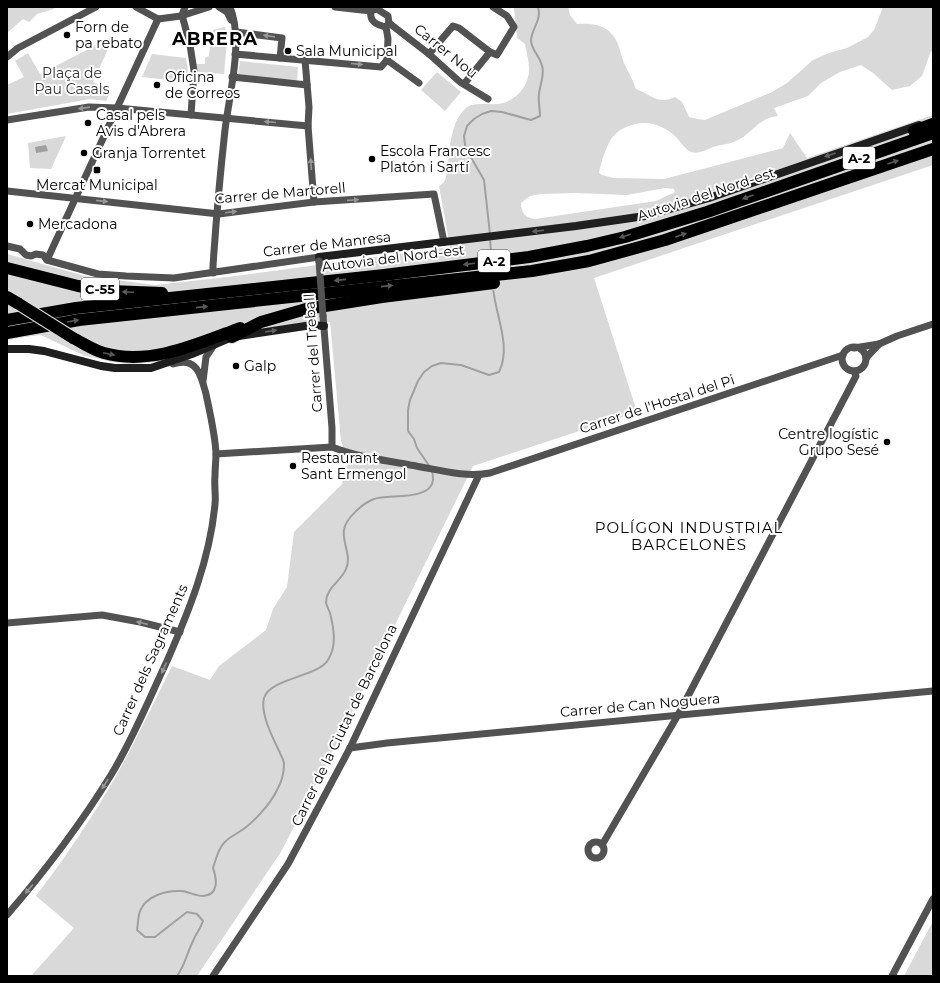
<svg xmlns="http://www.w3.org/2000/svg" width="940" height="983" font-family="Montserrat,sans-serif">
  <rect width="100%" height="100%" fill="#fff"/>
  <g fill="#d9d9d9" fill-rule="evenodd">
    <path d="M 7,7 L 53,7 L 54,9 L 37,14 L 29,22 L 23,19 L 7,33 Z"/>
    <path d="M 514,7 L 568,7 L 570,15 L 577,24 C 594,23 609,25 617,42 C 620,48 621,56 624,63 C 628,72 633,80 636,89 C 652,95 658,105 675,97 L 682,102 L 689,117 L 698,119 L 705,120 L 772,92 L 787,83 L 813,60 L 829,53 L 847,48 L 868,37 L 874,30 L 883,7 L 933,7 L 933,52 L 931,51 L 922,76 L 910,86 L 892,90 L 873,73 L 861,65 L 840,72 L 821,83 L 808,96 L 774,108 L 778,116 C 758,118 754,132 738,140 C 731,144 724,144 717,146 C 711,147 706,151 700,152 C 688,156 683,144 676,137 C 672,133 666,129 661,127 C 645,118 619,125 610,141 C 605,150 601,163 599,173 L 602,175 L 614,178 L 664,179 L 783,148 L 790,133 L 807,158 L 933,115 L 933,165 L 594,278 L 637,412 L 473,466 L 337,743 L 281,852 L 197,976 L 31,976 L 74,928 L 36,896 C 61,863 85,828 106,793 C 131,752 151,708 172,666 L 210,680 L 219,666 L 266,630 L 273,609 L 287,587 L 294,532 L 342,484 L 348,461 L 341,441 L 330,322 L 243,333 L 190,352 L 156,362 L 119,362 L 85,356 L 41,335 L 7,339 L 7,254 L 85,276 L 155,285 L 236,276 L 450,247 L 439,186 C 441,185 444,182 445,180 C 447,176 447,169 448,165 C 450,147 451,123 464,110 C 471,101 486,105 496,104 C 514,104 530,86 529,68 C 529,60 526,51 525,44 L 517,38 ZM 665,188 L 674,189 L 675,192 L 656,201 L 535,219 C 526,218 521,213 521,203 L 530,196 L 541,194 L 576,193 L 627,195 Z"/>
    <path d="M 225,27 L 227,42 L 224,74 L 197,72 L 196,64 L 205,64 L 205,58 L 209,56 L 211,34 L 213,33 L 213,30 Z"/>
    <path d="M 114,36 L 93,82 L 111,90 L 106,101 L 90,99 L 7,114 L 7,85 L 24,77 L 15,61 L 28,53 L 40,74 Z"/>
    <path d="M 152,54 L 186,58 L 188,71 L 187,82 L 142,77 Z"/>
    <path d="M 240,61 L 298,67 L 297,82 L 238,75 Z"/>
    <path d="M 437,72 L 461,92 L 445,111 L 421,90 Z"/>
    <path d="M 66,136 L 51,169 L 30,168 L 28,143 Z"/>
    <path d="M 933,921 L 933,976 L 904,976 Z"/>
  </g>
  <path fill="#a0a0a0" d="M 46,145 L 48,151 L 36,153 L 35,147 Z"/>
  <g fill="none" stroke-linecap="round" stroke-linejoin="round">
    <g stroke="#a0a0a0" stroke-width="2">
      <path d="M 490,234 L 484,180 L 469,154 L 465,145 L 464,136 L 467,126 L 474,119 L 482,114 L 491,111 L 502,112 L 531,120 L 540,116 C 540,108 538,101 539,94 C 540,85 545,73 542,66 C 540,56 531,50 531,40 C 532,28 542,20 538,7"/>
      <path d="M 490,239 L 491,252"/>
      <path d="M 430,467 L 417,448 L 414,439 L 408,431 L 408,410 L 410,400 L 418,381 L 424,372 L 432,366 L 441,363 L 461,365 L 489,375 L 499,372 C 512,346 495,315 493,287"/>
      <path d="M 177,976 C 185,965 187,953 193,941 C 196,933 200,930 203,921 L 197,914 L 187,912 L 155,937 L 145,937 L 137,930 C 138,924 138,917 140,911 C 146,896 166,890 182,891 C 189,892 196,896 203,896 C 219,895 217,879 213,868 C 216,859 218,849 224,843 C 228,838 233,836 239,832 C 252,824 270,805 277,790 C 281,783 284,772 284,764 C 284,760 281,756 280,753 C 273,738 260,714 264,698 C 270,678 318,677 328,660 C 337,646 334,629 330,613 C 329,610 326,605 326,602 C 326,588 342,580 346,569 C 352,556 342,543 344,530 C 345,519 363,503 374,499 C 389,494 431,501 433,480 C 433,476 433,474 432,471"/>
    </g>
    <g stroke="#dbdbdb" stroke-width="14">
      <g id="highway">
        <path d="M 914,131 L 933,124"/>
        <path d="M 7,268 L 78,286 L 110,291 L 162,293"/>
        <path d="M 7,297 L 19,304"/>
        <path d="M 7,320 L 76,308 L 384,275 L 529,257 L 587,246 L 625,237 L 707,212 L 933,133"/>
        <path d="M 7,333 L 79,320 L 532,271 L 589,261 L 665,240 L 933,149"/>
        <path d="M 232,337 L 261,322 L 306,309 L 382,297 L 494,283"/>
        <path d="M 73,338 C 83,343 93,350 104,353 C 150,366 197,344 240,328"/>
      </g>
    </g>
    <g stroke="#525252" stroke-width="7">
      <path d="M 136,7 L 158,19 L 181,16 L 209,7"/>
      <path d="M 185,7 L 182,15 L 190,45 L 194,71 L 191,115"/>
      <path d="M 219,7 L 227,12 L 231,20"/>
      <path d="M 335,7 L 371,11"/>
      <path d="M 377,9 L 388,16 L 389,23 L 386,27 C 377,25 369,22 371,11 Z"/>
      <path d="M 389,23 L 429,54 L 460,82 L 488,99"/>
      <path d="M 386,27 L 388,39 L 387,60"/>
      <path d="M 236,32 L 282,38 L 280,58"/>
      <path d="M 235,54 L 381,67 L 387,60"/>
      <path d="M 429,54 L 453,26 L 459,28 L 490,52 L 497,55 L 514,27 L 507,16 L 493,7"/>
      <path d="M 7,57 L 18,48 L 96,7"/>
      <path d="M 305,60 L 309,107 L 308,126 L 314,202"/>
      <path d="M 387,60 L 419,83"/>
      <path d="M 232,77 L 307,85"/>
      <path d="M 464,84 L 490,52"/>
      <path d="M 7,120 L 89,107 L 117,108 L 308,126"/>
      <path d="M 7,191 L 219,214 L 314,202 L 434,194 L 444,242"/>
      <path d="M 7,246 L 20,249 L 26,255 L 31,256 L 36,254 L 43,255 L 47,260 L 98,274 L 126,276 L 174,278 L 319,257 L 319,261"/>
      <path d="M 47,260 L 158,19"/>
      <path d="M 213,273 L 213,266 C 216,221 220,175 225,130 C 229,95 244,40 230,7"/>
      <path d="M 323,316 L 332,428 L 332,447"/>
      <circle cx="854" cy="359" r="12"/>
      <path d="M 854,348 L 879,344 L 897,336 L 933,324"/>
      <path d="M 866,358 L 879,344"/>
      <path d="M 203,381 L 206,357 L 214,345"/>
      <path d="M 216,454 L 332,447 C 357,457 384,460 410,465 C 436,469 464,478 490,473 L 843,355"/>
      <path d="M 7,623 L 102,615 L 140,622 L 180,632"/>
      <path d="M 350,748 L 387,743 L 933,691"/>
      <circle cx="596" cy="850" r="8"/>
      <path d="M 602,845 L 678,715 L 856,376 L 854,371"/>
      <path d="M 7,915 C 45,871 80,825 111,775 C 133,739 149,699 167,661 C 189,611 210,559 215,504 C 216,495 214,485 215,476 C 215,468 216,461 216,453 C 215,434 210,413 206,394 C 201,375 197,356 173,364"/>
      <path d="M 213,976 L 288,864 L 350,748 L 479,475"/>
      <path d="M 892,976 L 933,899"/>
    </g>
    <g stroke="#1f1f1f" stroke-width="8">
      <path d="M 319,257 L 576,226 L 645,216 L 709,198 L 919,125"/>
      <path d="M 7,349 L 29,349 L 44,351 L 101,366 L 115,368 L 151,368 L 192,354 L 232,337 L 312,325 L 324,326"/>
    </g>
    <use href="#highway" stroke="#000" stroke-width="12"/>
    <g stroke="#dbdbdb" stroke-width="14" stroke-linecap="butt">
      <path id="highway-bridge" d="M 19,304 L 73,338"/>
    </g>
    <path stroke="#525252" stroke-width="7" d="M 319,261 L 323,316"/>
    <use href="#highway-bridge" stroke="#000" stroke-width="12"/>
  </g>
  <defs><path id="oneway-solid" d="M-6-.8H1V-3.2L6.5 0L1 3.2V.8H-6Z"/></defs>
  <g fill="#979797">
    <use href="#oneway-solid" transform="translate(269 36) rotate(-172)"/>
    <use href="#oneway-solid" transform="translate(357 64) rotate(5)"/>
    <use href="#oneway-solid" transform="translate(84 108) rotate(172)"/>
    <use href="#oneway-solid" transform="translate(270 122) rotate(-175)"/>
    <use href="#oneway-solid" transform="translate(311 164) rotate(-94)"/>
    <use href="#oneway-solid" transform="translate(353 200) rotate(-4)"/>
    <use href="#oneway-solid" transform="translate(102 201) rotate(6)"/>
    <use href="#oneway-solid" transform="translate(231 212) rotate(-7)"/>
    <use href="#oneway-solid" transform="translate(142 623) rotate(-167)"/>
    <use href="#oneway-solid" transform="translate(164 668) rotate(114)"/>
    <use href="#oneway-solid" transform="translate(105 784) rotate(123)"/>
    <use href="#oneway-solid" transform="translate(29 889) rotate(130)"/>
  </g>
  <g fill="#626262">
    <use href="#oneway-solid" transform="translate(830 155) rotate(161)"/>
    <use href="#oneway-solid" transform="translate(538 231) rotate(173)"/>
    <use href="#oneway-solid" transform="translate(271 331) rotate(-8)"/>
  </g>
  <g fill="#595959">
    <use href="#oneway-solid" transform="translate(893 162) rotate(-19)"/>
    <use href="#oneway-solid" transform="translate(748 197) rotate(160)"/>
    <use href="#oneway-solid" transform="translate(681 235) rotate(-19)"/>
    <use href="#oneway-solid" transform="translate(625 236) rotate(164)"/>
    <use href="#oneway-solid" transform="translate(469 264) rotate(173)"/>
    <use href="#oneway-solid" transform="translate(340 280) rotate(174)"/>
    <use href="#oneway-solid" transform="translate(387 286) rotate(-6)"/>
    <use href="#oneway-solid" transform="translate(128 292) rotate(-177)"/>
    <use href="#oneway-solid" transform="translate(202 307) rotate(-6)"/>
    <use href="#oneway-solid" transform="translate(73 321) rotate(-10)"/>
    <use href="#oneway-solid" transform="translate(109 354) rotate(12)"/>
  </g>
  <g fill="#000" stroke="#fff" stroke-width="1.5">
    <circle cx="67" cy="35" r="4"/>
    <circle cx="288" cy="51" r="4"/>
    <circle cx="157" cy="85" r="4"/>
    <circle cx="88" cy="123" r="4"/>
    <circle cx="84" cy="153" r="4"/>
    <circle cx="372" cy="159" r="4"/>
    <rect x="93" y="166" width="8" height="8" rx="2"/>
    <circle cx="30" cy="224" r="4"/>
    <circle cx="236" cy="366" r="4"/>
    <circle cx="887" cy="442" r="4"/>
    <circle cx="293" cy="466" r="4"/>
  </g>
  <g text-anchor="middle" dominant-baseline="central" stroke-width="4" stroke-linejoin="round" paint-order="stroke">
    <g fill="#fff" stroke="#4c4c4c" stroke-width="1">
      <rect x="843" y="147" width="32" height="22" rx="3"/>
      <rect x="478" y="250" width="32" height="22" rx="3"/>
      <rect x="81" y="278" width="38" height="22" rx="3"/>
    </g>
    <g font-size="13" font-weight="bold" fill="#000">
      <text x="859" y="158">A-2</text>
      <text x="494" y="261">A-2</text>
      <text x="100" y="289">C-55</text>
    </g>
    <g font-size="14" fill="#000" stroke="#fff" text-anchor="start">
      <text x="75" y="27">Forn de<tspan x="75" dy="16">pa rebato</tspan></text>
      <text x="296" y="51">Sala Municipal</text>
      <text x="165" y="77">Oficina<tspan x="165" dy="16">de Correos</tspan></text>
      <text x="96" y="115">Casal pels<tspan x="96" dy="16">Avis d'Abrera</tspan></text>
      <text x="380" y="151">Escola Francesc<tspan x="380" dy="16">Platón i Sartí</tspan></text>
      <text x="92" y="153">Granja Torrentet</text>
      <text x="97" y="185" text-anchor="middle">Mercat Municipal</text>
      <text x="38" y="224">Mercadona</text>
      <text x="244" y="366">Galp</text>
      <text x="879" y="434" text-anchor="end">Centre logístic<tspan x="879" dy="16">Grupo Sesé</tspan></text>
      <text x="301" y="458">Restaurant<tspan x="301" dy="16">Sant Ermengol</tspan></text>
    </g>
    <g font-size="14" fill="#000" stroke="#fff">
      <text transform="translate(446 51) rotate(39)">Carrer Nou</text>
      <text transform="translate(280 193) rotate(-5)">Carrer de Martorell</text>
      <text transform="translate(706 194) rotate(-18)">Autovia del Nord-est</text>
      <text transform="translate(327 244) rotate(-7)">Carrer de Manresa</text>
      <text transform="translate(393 258) rotate(-7)">Autovia del Nord-est</text>
      <text transform="translate(313 353) rotate(-94)">Carrer del Treball</text>
      <text transform="translate(657 404) rotate(-18)">Carrer de l'Hostal del Pi</text>
      <text transform="translate(150 660) rotate(-66)">Carrer dels Sagraments</text>
      <text transform="translate(640 705) rotate(-5)">Carrer de Can Noguera</text>
      <text transform="translate(344 725) rotate(-64)">Carrer de la Ciutat de Barcelona</text>
    </g>
    <g font-size="14" fill="#303030" stroke="#fff">
      <text x="72" y="73">Plaça de<tspan x="72" dy="16">Pau Casals</tspan></text>
    </g>
    <g font-size="15" letter-spacing="1" fill="#000" stroke="#fff">
      <text x="689" y="527">POLÍGON INDUSTRIAL<tspan x="689" dy="17">BARCELONÈS</tspan></text>
    </g>
    <g font-size="18" font-weight="bold" letter-spacing="1" fill="#000" stroke="#fff">
      <text x="215" y="39">ABRERA</text>
    </g>
  </g>
  <rect width="940" height="983" fill="none" stroke="#000000" stroke-width="16"/>
</svg>
